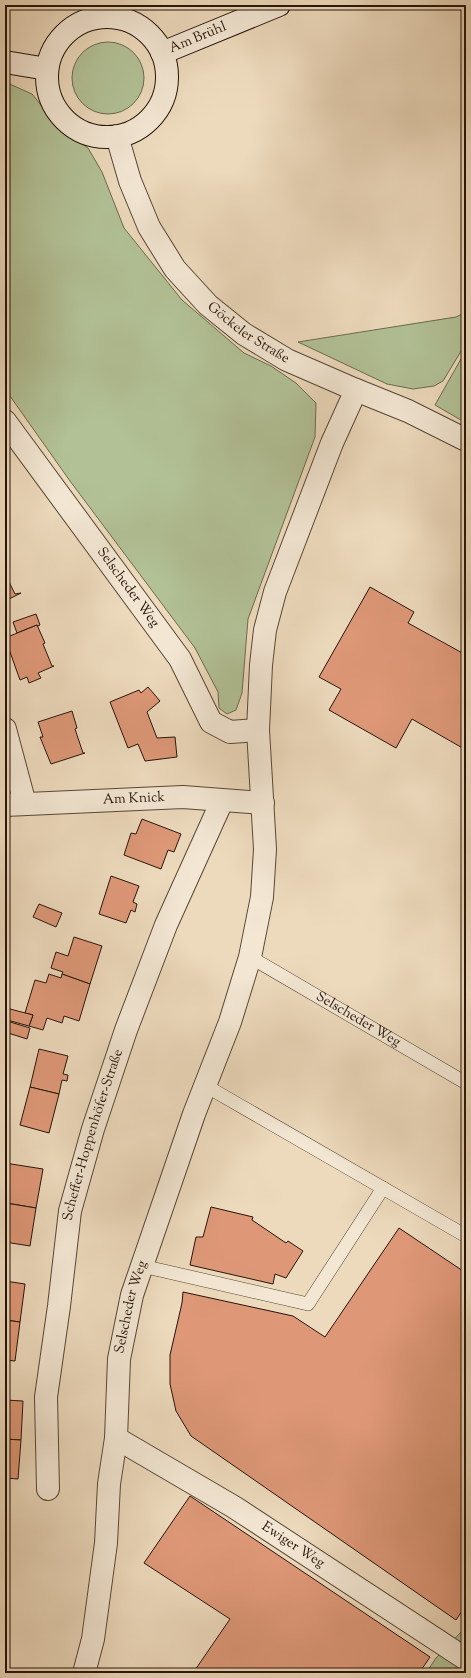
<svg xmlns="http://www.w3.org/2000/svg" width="471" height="1678" font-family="'Sorts Mill Goudy',serif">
  <rect width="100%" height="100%" fill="#eddabd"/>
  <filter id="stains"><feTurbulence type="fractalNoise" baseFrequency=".005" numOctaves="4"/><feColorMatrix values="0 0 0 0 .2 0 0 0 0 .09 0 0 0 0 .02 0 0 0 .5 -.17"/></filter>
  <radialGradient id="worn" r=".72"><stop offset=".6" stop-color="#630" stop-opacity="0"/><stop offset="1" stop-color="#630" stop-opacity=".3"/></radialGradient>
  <g fill="#b2c196" stroke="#6c6a4f">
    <circle cx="108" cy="78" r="36"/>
    <path d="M 5,82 L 32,94 L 60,129 L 88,148 L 102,172 L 124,228 L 182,300 L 244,353 L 271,366 L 296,383 L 316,403 L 315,437 L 248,619 L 242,693 L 236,710 L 227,714 L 219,708 L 218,692 L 195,648 L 70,481 L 5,389 Z"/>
    <path d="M 466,312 L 466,343 L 443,381 L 434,386 L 413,389 L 387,384 L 298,342 L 456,317 Z"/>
    <path d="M 466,350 L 466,423 L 435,405 Z"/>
    <path d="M 466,1627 L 466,1673 L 426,1673 L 436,1658 Z"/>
  </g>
  <g fill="#de9878" stroke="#261408">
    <path d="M 5,564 L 9,572 L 5,574 L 15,594 L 21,593 L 5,601 Z"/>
    <path d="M 370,587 L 414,612 L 408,623 L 466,655 L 466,750 L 412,719 L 396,748 L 329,710 L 341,689 L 319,677 Z"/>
    <path d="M 36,614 L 40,625 L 38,626 L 37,625 L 17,633 L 13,622 Z"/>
    <path d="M 37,625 L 45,643 L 43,644 L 52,666 L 54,666 L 38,673 L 41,678 L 29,683 L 27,677 L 20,680 L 5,638 Z"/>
    <path d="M 148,687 L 160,701 L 147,712 L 157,738 L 175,737 L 177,757 L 145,761 L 138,744 L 128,748 L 110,702 L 139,690 L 141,693 Z"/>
    <path d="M 72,711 L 77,728 L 75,729 L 83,753 L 85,753 L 51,764 L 40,737 L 43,737 L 38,722 Z"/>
    <path d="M 142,819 L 181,834 L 174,852 L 168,850 L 161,869 L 124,855 L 131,833 L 136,834 Z"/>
    <path d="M 111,876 L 139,886 L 133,902 L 137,904 L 135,912 L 131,910 L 126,923 L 99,914 Z"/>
    <path d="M 39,904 L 62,913 L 56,927 L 33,917 Z"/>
    <path d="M 74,937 L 102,946 L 90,984 L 62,974 L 63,972 L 51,968 L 56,952 L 68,956 Z"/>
    <path d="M 49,974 L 61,978 L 62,974 L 90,984 L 79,1021 L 64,1016 L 62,1023 L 47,1018 L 43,1030 L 29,1026 L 33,1015 L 25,1013 L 35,980 L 46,983 Z"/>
    <path d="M 10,1009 L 33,1015 L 29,1026 L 7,1020 Z"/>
    <path d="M 7,1021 L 30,1028 L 27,1039 L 5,1032 Z"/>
    <path d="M 39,1049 L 68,1056 L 63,1074 L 68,1075 L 67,1081 L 62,1080 L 59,1094 L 30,1087 Z"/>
    <path d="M 30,1087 L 59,1094 L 49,1133 L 20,1125 Z"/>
    <path d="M 5,1163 L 43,1169 L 36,1208 L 6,1203 L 9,1191 L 5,1190 Z"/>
    <path d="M 6,1203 L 36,1208 L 30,1246 L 5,1242 Z"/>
    <path d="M 211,1207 L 253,1217 L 252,1220 L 286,1243 L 288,1241 L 303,1251 L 286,1278 L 275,1274 L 273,1284 L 190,1265 L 196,1237 L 203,1237 Z"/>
    <path d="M 399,1228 L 466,1273 L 466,1605 L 456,1620 L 191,1436 L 176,1411 L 170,1384 L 170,1355 L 182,1303 L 183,1292 L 293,1316 L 325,1337 Z"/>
    <path d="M 5,1281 L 25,1284 L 20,1322 L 5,1320 Z"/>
    <path d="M 5,1320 L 20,1322 L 15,1361 L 5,1360 Z"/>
    <path d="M 5,1400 L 23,1401 L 21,1440 L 5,1439 Z"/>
    <path d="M 5,1439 L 21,1440 L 18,1479 L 5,1478 Z"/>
    <path d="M 190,1496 L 430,1657 L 419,1673 L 193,1673 L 230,1619 L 144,1563 Z"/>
  </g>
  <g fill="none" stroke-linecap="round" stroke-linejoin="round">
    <g stroke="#584635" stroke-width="14">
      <g id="lane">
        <path id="s1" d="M 250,957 L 466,1083"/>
        <path d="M 206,1086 L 466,1236"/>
        <path d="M 142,1266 L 308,1304 L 383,1188"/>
      </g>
    </g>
    <g stroke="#584635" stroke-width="24">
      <g id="street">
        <path id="s2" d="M 117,136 L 130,181 L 149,227 L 175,269 L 208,305 L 244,334 L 287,360 L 356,390 L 408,411 L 466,440"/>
        <path id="s3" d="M 5,421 L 180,659 L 211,722 L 230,732 L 258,730"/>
        <path d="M 5,729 L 25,804"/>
        <path id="s4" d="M 5,805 L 183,797 L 263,803"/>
        <path id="s5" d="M 116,1438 L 234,1507 L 466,1659"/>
        <path id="s6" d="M 48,1489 L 46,1397 L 59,1306 L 70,1211 L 93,1129 L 126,1030 L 166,925 L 222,801"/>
        <path id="s7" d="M 84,1673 L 93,1639 L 106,1543 L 109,1484 L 116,1438 L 119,1359 L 132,1295 L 194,1114 L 230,1022 L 250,957 L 262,897 L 265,849 L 258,730 L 261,665 L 265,630 L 275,592 L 332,443 L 356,390"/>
      </g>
    </g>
    <g stroke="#261408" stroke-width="24">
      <g id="secondary">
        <circle cx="107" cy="77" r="60"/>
        <path id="s8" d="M 162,53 L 279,5"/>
        <path d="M 5,62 L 47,69"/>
      </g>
    </g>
    <use href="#lane" stroke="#f3e7d4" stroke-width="13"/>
    <use href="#street" stroke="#f3e7d4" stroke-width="22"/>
    <use href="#secondary" stroke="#f3e7d4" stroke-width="22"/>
  </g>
  <g text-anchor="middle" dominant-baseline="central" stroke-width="3" stroke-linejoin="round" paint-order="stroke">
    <g font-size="14" fill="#261408" stroke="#f3e7d4">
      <text stroke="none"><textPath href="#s8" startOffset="39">Am Brühl</textPath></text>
      <text stroke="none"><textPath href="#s2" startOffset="244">Göckeler Straße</textPath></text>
      <text stroke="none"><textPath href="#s3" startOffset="207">Selscheder Weg</textPath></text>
      <text stroke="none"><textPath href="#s4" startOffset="129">Am Knick</textPath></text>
      <text stroke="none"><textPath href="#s1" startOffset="125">Selscheder Weg</textPath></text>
      <text stroke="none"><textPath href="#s6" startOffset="359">Scheffer-Hoppenhöfer-Straße</textPath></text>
      <text stroke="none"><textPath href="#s7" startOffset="370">Selscheder Weg</textPath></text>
      <text stroke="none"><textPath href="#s5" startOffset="207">Ewiger Weg</textPath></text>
    </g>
  </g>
  <rect width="471" height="1678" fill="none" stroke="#eddabd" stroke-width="20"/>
  <rect x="6" y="6" width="459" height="1666" fill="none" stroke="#261408" stroke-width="2"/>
  <rect x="10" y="10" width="451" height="1658" fill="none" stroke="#261408"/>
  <rect width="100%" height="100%" filter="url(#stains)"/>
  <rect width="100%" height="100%" fill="url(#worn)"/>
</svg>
